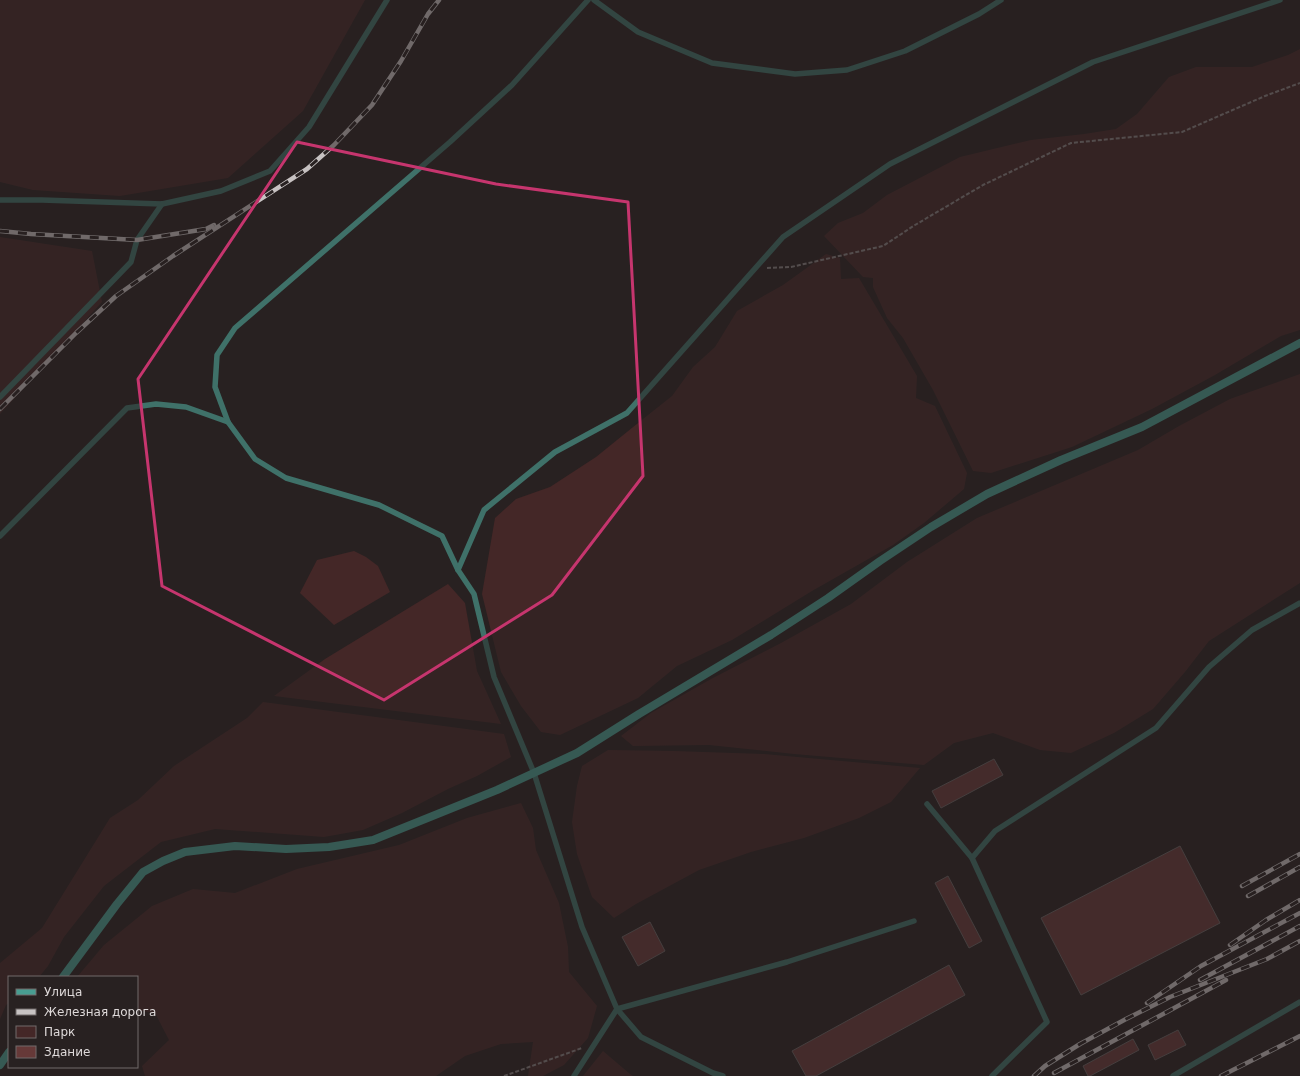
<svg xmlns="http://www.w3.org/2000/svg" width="1300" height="1076" font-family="'DejaVu Sans',sans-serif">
  <rect width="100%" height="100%" fill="#282121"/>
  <g fill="#442727">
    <path d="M 0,0 L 365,0 L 303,111 L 228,178 L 120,196 L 33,190 L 0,182 Z"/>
    <path d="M 1300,49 L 1300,330 L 1281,336 L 1215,375 L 1152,409 L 1072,447 L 991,473 L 973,471 L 933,390 L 903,338 L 887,318 L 873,287 L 873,278 L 863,277 L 824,236 L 838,223 L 863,213 L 887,195 L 960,157 L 1031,140 L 1084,134 L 1116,129 L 1137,114 L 1169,77 L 1196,67 L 1252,67 L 1288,55 Z"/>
    <path d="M 0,237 L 92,251 L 102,302 L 0,414 Z"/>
    <path d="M 826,254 L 840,258 L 841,279 L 859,278 L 917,376 L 916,398 L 935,406 L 967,473 L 964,489 L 924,523 L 893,545 L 812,591 L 732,640 L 677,666 L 638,698 L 560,735 L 541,732 L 521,706 L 501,672 L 482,594 L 495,518 L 516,499 L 550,487 L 596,457 L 643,419 L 672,396 L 693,367 L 715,347 L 737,311 L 783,285 Z"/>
    <path d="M 1300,374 L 1300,583 L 1209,641 L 1185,672 L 1153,709 L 1114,733 L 1071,753 L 1040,750 L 993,733 L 954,743 L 924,765 L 794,754 L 709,745 L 633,746 L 621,736 L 651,713 L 711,679 L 781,643 L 851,604 L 907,562 L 977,518 L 1138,450 L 1179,426 L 1230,399 Z"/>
    <path d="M 354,551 L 366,557 L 378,566 L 390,592 L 334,625 L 300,593 L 317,560 Z"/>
    <path d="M 448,584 L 465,603 L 477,671 L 501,724 L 274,696 L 325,659 Z"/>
    <path d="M 263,702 L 504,734 L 511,757 L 477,776 L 448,789 L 402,813 L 363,830 L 324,837 L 215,829 L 161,842 L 104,886 L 64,937 L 48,966 L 39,977 L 9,977 L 9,1003 L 6,1005 L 0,1019 L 0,963 L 42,928 L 110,818 L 138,800 L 174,766 L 247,718 Z"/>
    <path d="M 608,750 L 674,751 L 764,754 L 920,768 L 891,802 L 859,818 L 804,838 L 751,852 L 699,870 L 636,904 L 614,918 L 592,897 L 577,854 L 572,822 L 577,786 L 582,766 Z"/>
    <path d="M 521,803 L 533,828 L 536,850 L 559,903 L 568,947 L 569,972 L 597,1006 L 588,1038 L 564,1065 L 543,1076 L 528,1076 L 533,1042 L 501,1044 L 465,1056 L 436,1076 L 145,1076 L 142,1066 L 169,1040 L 155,1013 L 137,1010 L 137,977 L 77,977 L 104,945 L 152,906 L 193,889 L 235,893 L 297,869 L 399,845 L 467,818 Z"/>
    <path d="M 603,1051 L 630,1074 L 633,1076 L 583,1076 Z"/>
  </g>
  <g fill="#663938" stroke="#696161">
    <path d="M 994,759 L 1003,775 L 941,808 L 932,791 Z"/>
    <path d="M 1180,846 L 1220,923 L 1081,995 L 1041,918 Z"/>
    <path d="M 948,876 L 982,941 L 969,948 L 935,883 Z"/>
    <path d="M 650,922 L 665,951 L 638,966 L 622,937 Z"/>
    <path d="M 949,965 L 965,995 L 816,1076 L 806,1076 L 792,1051 Z"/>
    <path d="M 1178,1030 L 1186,1045 L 1155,1060 L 1148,1045 Z"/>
    <path d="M 1133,1039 L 1139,1050 L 1090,1076 L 1088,1076 L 1083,1066 Z"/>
  </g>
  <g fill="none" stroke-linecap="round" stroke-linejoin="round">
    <g stroke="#888282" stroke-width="2" stroke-dasharray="4 2" stroke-linecap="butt">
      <path d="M 767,268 L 791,267 L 883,246 L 915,225 L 983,185 L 1071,143 L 1182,132 L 1265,96 L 1300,83"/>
      <path d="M 504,1076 L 582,1048"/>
    </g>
    <g stroke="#3f7169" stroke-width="5.5">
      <path d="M 588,0 L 512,85 L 450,142 L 235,328 L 217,355 L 215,387 L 228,422 L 255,459 L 286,478 L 379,505 L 442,536 L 458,570 L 474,594 L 494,677 L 534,773 L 582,927 L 617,1009 L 641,1037 L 713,1073 L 723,1076"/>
      <path d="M 594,0 L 638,32 L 712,63 L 795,74 L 847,70 L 905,51 L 979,14 L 1001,0"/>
      <path d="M 0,200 L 42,200 L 162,204 L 221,191 L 270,171 L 309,127 L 387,0"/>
      <path d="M 0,397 L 131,262 L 137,240 L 162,204"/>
      <path d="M 0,536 L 127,408 L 156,404 L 186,407 L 228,422"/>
      <path d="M 458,570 L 484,510 L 555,452 L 627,413 L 783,237 L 890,164 L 1093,62 L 1280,0"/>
      <path d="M 927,804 L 972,858 L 1047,1022 L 992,1076"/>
      <path d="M 972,858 L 995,831 L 1156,728 L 1209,667 L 1252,630 L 1300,603"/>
      <path d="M 574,1076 L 617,1009 L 787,962 L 914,921"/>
      <path d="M 1173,1076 L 1300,1002"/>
    </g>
    <g stroke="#489d91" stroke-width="8">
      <path d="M 63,977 L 117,904 L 143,872 L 163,861 L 185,852 L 235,846 L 286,849 L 329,847 L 373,840 L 497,790 L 577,753 L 639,714 L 771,635 L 828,598 L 880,561 L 931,527 L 987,494 L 1061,460 L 1142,427 L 1300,343"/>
      <path d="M 0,1065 L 9,1052"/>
    </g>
    <g stroke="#c7c2c2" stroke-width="4.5">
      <g id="rail">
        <path d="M 0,231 L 31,234 L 137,240 L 206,229 L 214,225"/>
        <path d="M 0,409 L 76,333 L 116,296 L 173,256 L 307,169 L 334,145 L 372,105 L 401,61 L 428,14 L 439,0"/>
        <path d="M 1242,886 L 1300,854"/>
        <path d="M 1248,896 L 1300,867"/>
        <path d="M 1230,945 L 1266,920 L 1300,900"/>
        <path d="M 1200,980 L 1300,926"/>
        <path d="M 1147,1003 L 1201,966 L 1300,913"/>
        <path d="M 1054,1073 L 1226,980"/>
        <path d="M 1034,1076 L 1045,1066 L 1080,1044 L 1126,1019 L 1170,997 L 1267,959 L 1300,941"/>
        <path d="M 1221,1076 L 1300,1036"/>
      </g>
    </g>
    <use href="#rail" stroke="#282121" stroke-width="3" stroke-dasharray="9" stroke-linecap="butt"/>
  </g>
  <path d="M0 0H1300V1076H0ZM 297,142 L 496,184 L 628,202 L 643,476 L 552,595 L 384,700 L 162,586 L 138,379 Z" fill="#282121" fill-opacity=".55" fill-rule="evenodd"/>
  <path fill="none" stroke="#c6356e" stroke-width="3" stroke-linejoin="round" d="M 297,142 L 496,184 L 628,202 L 643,476 L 552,595 L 384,700 L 162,586 L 138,379 Z"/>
  <rect x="8" y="976" width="130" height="92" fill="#282121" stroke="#716b6b"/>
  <rect x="16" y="989" width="20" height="6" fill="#489d91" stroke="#716b6b"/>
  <text x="44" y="996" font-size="12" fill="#ded9d9">Улица</text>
  <rect x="16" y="1009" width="20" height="6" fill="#c7c2c2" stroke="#716b6b"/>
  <text x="44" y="1016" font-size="12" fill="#ded9d9">Железная дорога</text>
  <rect x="16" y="1026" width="20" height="12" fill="#442727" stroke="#716b6b"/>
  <text x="44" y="1036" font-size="12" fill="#ded9d9">Парк</text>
  <rect x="16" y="1046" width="20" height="12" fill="#663938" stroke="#716b6b"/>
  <text x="44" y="1056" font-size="12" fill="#ded9d9">Здание</text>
</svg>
